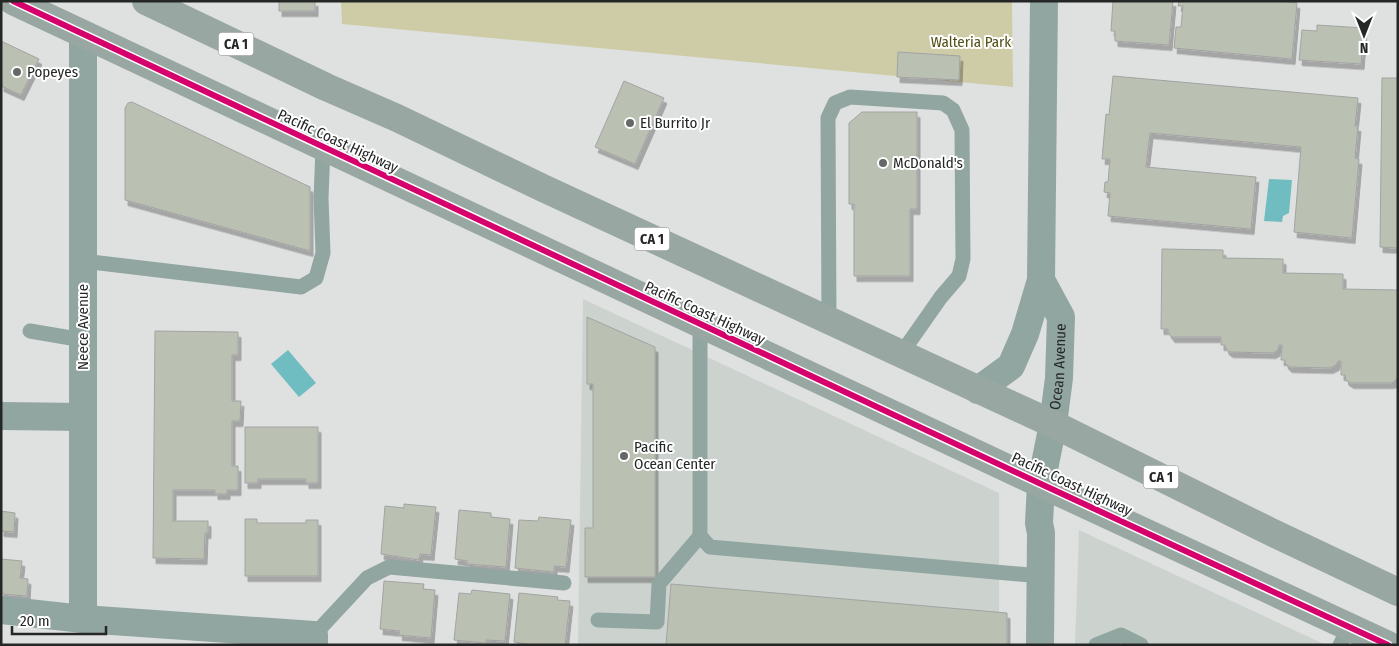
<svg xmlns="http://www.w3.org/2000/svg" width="1399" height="646" font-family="'Fira Sans Condensed',sans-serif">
  <defs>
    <filter id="shadow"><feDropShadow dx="3" dy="5.5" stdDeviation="0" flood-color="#0004"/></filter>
  </defs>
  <rect width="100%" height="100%" fill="#dfe1e0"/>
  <g fill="#ccd3ce">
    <path d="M 583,299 L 999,493 L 999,645 L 578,645 Z"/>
    <path d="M 1079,530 L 1326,645 L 1075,645 Z"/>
  </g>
  <path fill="#cdcca7" d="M 341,1 L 1012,1 L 1013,87 L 342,24 Z"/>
  <g fill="#6fbdc0">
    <path d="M 1269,179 L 1292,180 L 1289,213 L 1283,216 L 1282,222 L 1264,221 Z"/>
    <path d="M 288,350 L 316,383 L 299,397 L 271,364 Z"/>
  </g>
  <g fill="#bac1b3" stroke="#a2a3a2" filter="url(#shadow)">
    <rect x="279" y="1" width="36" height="10"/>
    <path d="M 1113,1 L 1173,1 L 1169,45 L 1115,41 L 1115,31 L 1111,31 Z"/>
    <path d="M 1179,1 L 1280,1 L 1297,3 L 1292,59 L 1174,48 L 1176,27 L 1181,27 L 1183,6 L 1178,6 Z"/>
    <path d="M 1317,25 L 1364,28 L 1361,64 L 1299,60 L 1302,30 L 1317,31 Z"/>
    <path d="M 1,41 L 39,59 L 21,95 L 1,86 Z"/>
    <path d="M 898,52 L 960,56 L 959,80 L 897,77 Z"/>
    <path d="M 1113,76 L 1358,98 L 1355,126 L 1358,126 L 1355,158 L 1359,159 L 1352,238 L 1294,232 L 1301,147 L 1150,133 L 1146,167 L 1256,177 L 1251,229 L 1108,216 L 1110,193 L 1104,192 L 1105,182 L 1108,182 L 1110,159 L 1102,159 L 1106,114 L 1109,115 Z"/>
    <path d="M 1382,78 L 1398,78 L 1398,248 L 1380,247 Z"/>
    <path d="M 624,81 L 664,98 L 635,164 L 595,147 Z"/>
    <path d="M 132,102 L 310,187 L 310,251 L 125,200 L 125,108 L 128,103 Z"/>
    <path d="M 862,112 L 917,112 L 917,209 L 910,209 L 910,276 L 854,276 L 854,204 L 849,204 L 849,123 Z"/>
    <path d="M 1162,249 L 1223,250 L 1223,258 L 1283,259 L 1283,273 L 1343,274 L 1343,289 L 1398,290 L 1398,377 L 1394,382 L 1391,383 L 1351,383 L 1346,380 L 1345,375 L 1341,375 L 1341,361 L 1338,361 L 1336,365 L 1330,368 L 1289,367 L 1285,363 L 1285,360 L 1281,360 L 1282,345 L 1279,345 L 1278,350 L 1273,353 L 1230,352 L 1226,349 L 1225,345 L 1221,345 L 1221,337 L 1172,337 L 1168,332 L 1168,329 L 1161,329 Z"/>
    <path d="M 587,317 L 655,347 L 655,577 L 585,577 L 585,528 L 593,528 L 593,384 L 587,384 Z"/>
    <path d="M 155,331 L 238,332 L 238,355 L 232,355 L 232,401 L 241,401 L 240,421 L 232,421 L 232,466 L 238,466 L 238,490 L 227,490 L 227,494 L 215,494 L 215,490 L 173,490 L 173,521 L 208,521 L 208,533 L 205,533 L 204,559 L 153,558 Z"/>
    <path d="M 245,427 L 318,427 L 318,483 L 306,483 L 306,479 L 258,479 L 258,483 L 245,483 Z"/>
    <path d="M 404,504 L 436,507 L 431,555 L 420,554 L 419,560 L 381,554 L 385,506 L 404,508 Z"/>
    <path d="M 459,510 L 491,513 L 491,517 L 510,519 L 506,567 L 467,564 L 467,561 L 455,559 Z"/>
    <path d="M 1,511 L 15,513 L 14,532 L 1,531 Z"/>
    <path d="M 539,517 L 571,520 L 566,567 L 554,566 L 554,572 L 515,568 L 519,520 L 538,521 Z"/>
    <path d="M 245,519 L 257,519 L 257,523 L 306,523 L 306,520 L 318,520 L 318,576 L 245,576 Z"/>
    <path d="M 1,559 L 22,561 L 20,578 L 28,579 L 27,596 L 1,594 Z"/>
    <path d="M 384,581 L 424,584 L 423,589 L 435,590 L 431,638 L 399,635 L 400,631 L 380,629 Z"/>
    <path d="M 671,584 L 1007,613 L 1007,645 L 666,645 Z"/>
    <path d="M 472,590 L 510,594 L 505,641 L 486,640 L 486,643 L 454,640 L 459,593 L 471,594 Z"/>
    <path d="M 519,593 L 558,597 L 557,600 L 570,601 L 565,645 L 534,645 L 514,642 Z"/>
  </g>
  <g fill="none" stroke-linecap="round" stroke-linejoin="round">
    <g stroke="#92a6a1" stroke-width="15">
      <path d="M 83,261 L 301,287 L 316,278 L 323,253 L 321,198 L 323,148"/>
      <path d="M 829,321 L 828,118 L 835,103 L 850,97 L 943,103 L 953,110 L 962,130 L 963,259 L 959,276 L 941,297 L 901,354"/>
      <path d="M 700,324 L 700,536 L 710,547 L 1041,576"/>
      <path d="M 30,331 L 83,340"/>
      <path d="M 598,620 L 657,622 L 659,584 L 700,536"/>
      <path d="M 314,635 L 367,578 L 389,567 L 564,583"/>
      <path d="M 1096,645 L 1121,635 L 1141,645"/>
      <path d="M 1340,645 L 1349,627"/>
    </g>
    <g stroke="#92a6a1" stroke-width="28">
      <path d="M 1,416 L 83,417"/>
      <path d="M 1,610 L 83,619 L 314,635 L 314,645"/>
      <path d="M 83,619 L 83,35"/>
    </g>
    <g stroke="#92a6a1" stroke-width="28">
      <path d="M 978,390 L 1011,366 L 1025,334 L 1041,280"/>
      <path id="s1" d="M 1040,645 L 1041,533 L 1039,523 L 1041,484 L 1053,424 L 1059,378 L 1061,317 L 1041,280 L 1044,1"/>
    </g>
    <g stroke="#98a7a2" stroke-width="28">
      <path d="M 13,1 L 1041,484 L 1388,645"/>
      <path d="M 146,1 L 326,87 L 397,118 L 545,189 L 1053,424 L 1269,531 L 1398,592"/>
    </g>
    <g stroke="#fff" stroke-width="9">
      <path id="cycleway" d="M 13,1 L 1041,484 L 1388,645"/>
    </g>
    <use href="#cycleway" stroke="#d6006c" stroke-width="6"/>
  </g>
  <g fill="#666867" stroke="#fff" stroke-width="2">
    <circle cx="17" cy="72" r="5"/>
    <circle cx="630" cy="123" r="5"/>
    <circle cx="883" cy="163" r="5"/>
    <circle cx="624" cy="456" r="5"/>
  </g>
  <g text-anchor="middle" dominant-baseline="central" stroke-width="4" stroke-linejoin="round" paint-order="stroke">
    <g fill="#fff" stroke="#666867" stroke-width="1">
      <rect x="218.5" y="32.5" width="35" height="23" rx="4"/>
      <rect x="634.5" y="227.5" width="35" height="23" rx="4"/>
      <rect x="1143.5" y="465.5" width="35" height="23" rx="4"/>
    </g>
    <g font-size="14" font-weight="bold" fill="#252726">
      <text x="236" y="44">CA 1</text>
      <text x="652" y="239">CA 1</text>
      <text x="1161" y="477">CA 1</text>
    </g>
    <g font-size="15" fill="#534f15" stroke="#fff">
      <text x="971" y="42">Walteria Park</text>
    </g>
    <g font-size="15" fill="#252726" stroke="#fff" text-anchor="start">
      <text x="27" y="72">Popeyes</text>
      <text x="640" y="123">El Burrito Jr</text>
      <text x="893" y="163">McDonald's</text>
      <text x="634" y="447">Pacific<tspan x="634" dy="17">Ocean Center</tspan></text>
    </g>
    <g font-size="15" fill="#252726" stroke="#fff">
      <text transform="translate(338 141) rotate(25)">Pacific Coast Highway</text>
      <text transform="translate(705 313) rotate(25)">Pacific Coast Highway</text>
      <text transform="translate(83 327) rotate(-90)">Neece Avenue</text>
      <text stroke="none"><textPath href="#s1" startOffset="280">Ocean Avenue</textPath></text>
      <text transform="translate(1072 484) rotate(25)">Pacific Coast Highway</text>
    </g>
  </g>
  <rect width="1399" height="646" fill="none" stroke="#252726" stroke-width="5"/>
  <g transform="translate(1364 35) rotate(180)" stroke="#ffffff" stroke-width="4" paint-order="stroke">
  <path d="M0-4L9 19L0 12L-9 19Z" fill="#252726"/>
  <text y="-8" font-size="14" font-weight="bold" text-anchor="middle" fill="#252726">N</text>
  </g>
  <path d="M12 626v8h94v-8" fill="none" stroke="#252726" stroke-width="2.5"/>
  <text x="20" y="626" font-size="15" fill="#252726" stroke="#ffffff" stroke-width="4" paint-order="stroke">20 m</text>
</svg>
